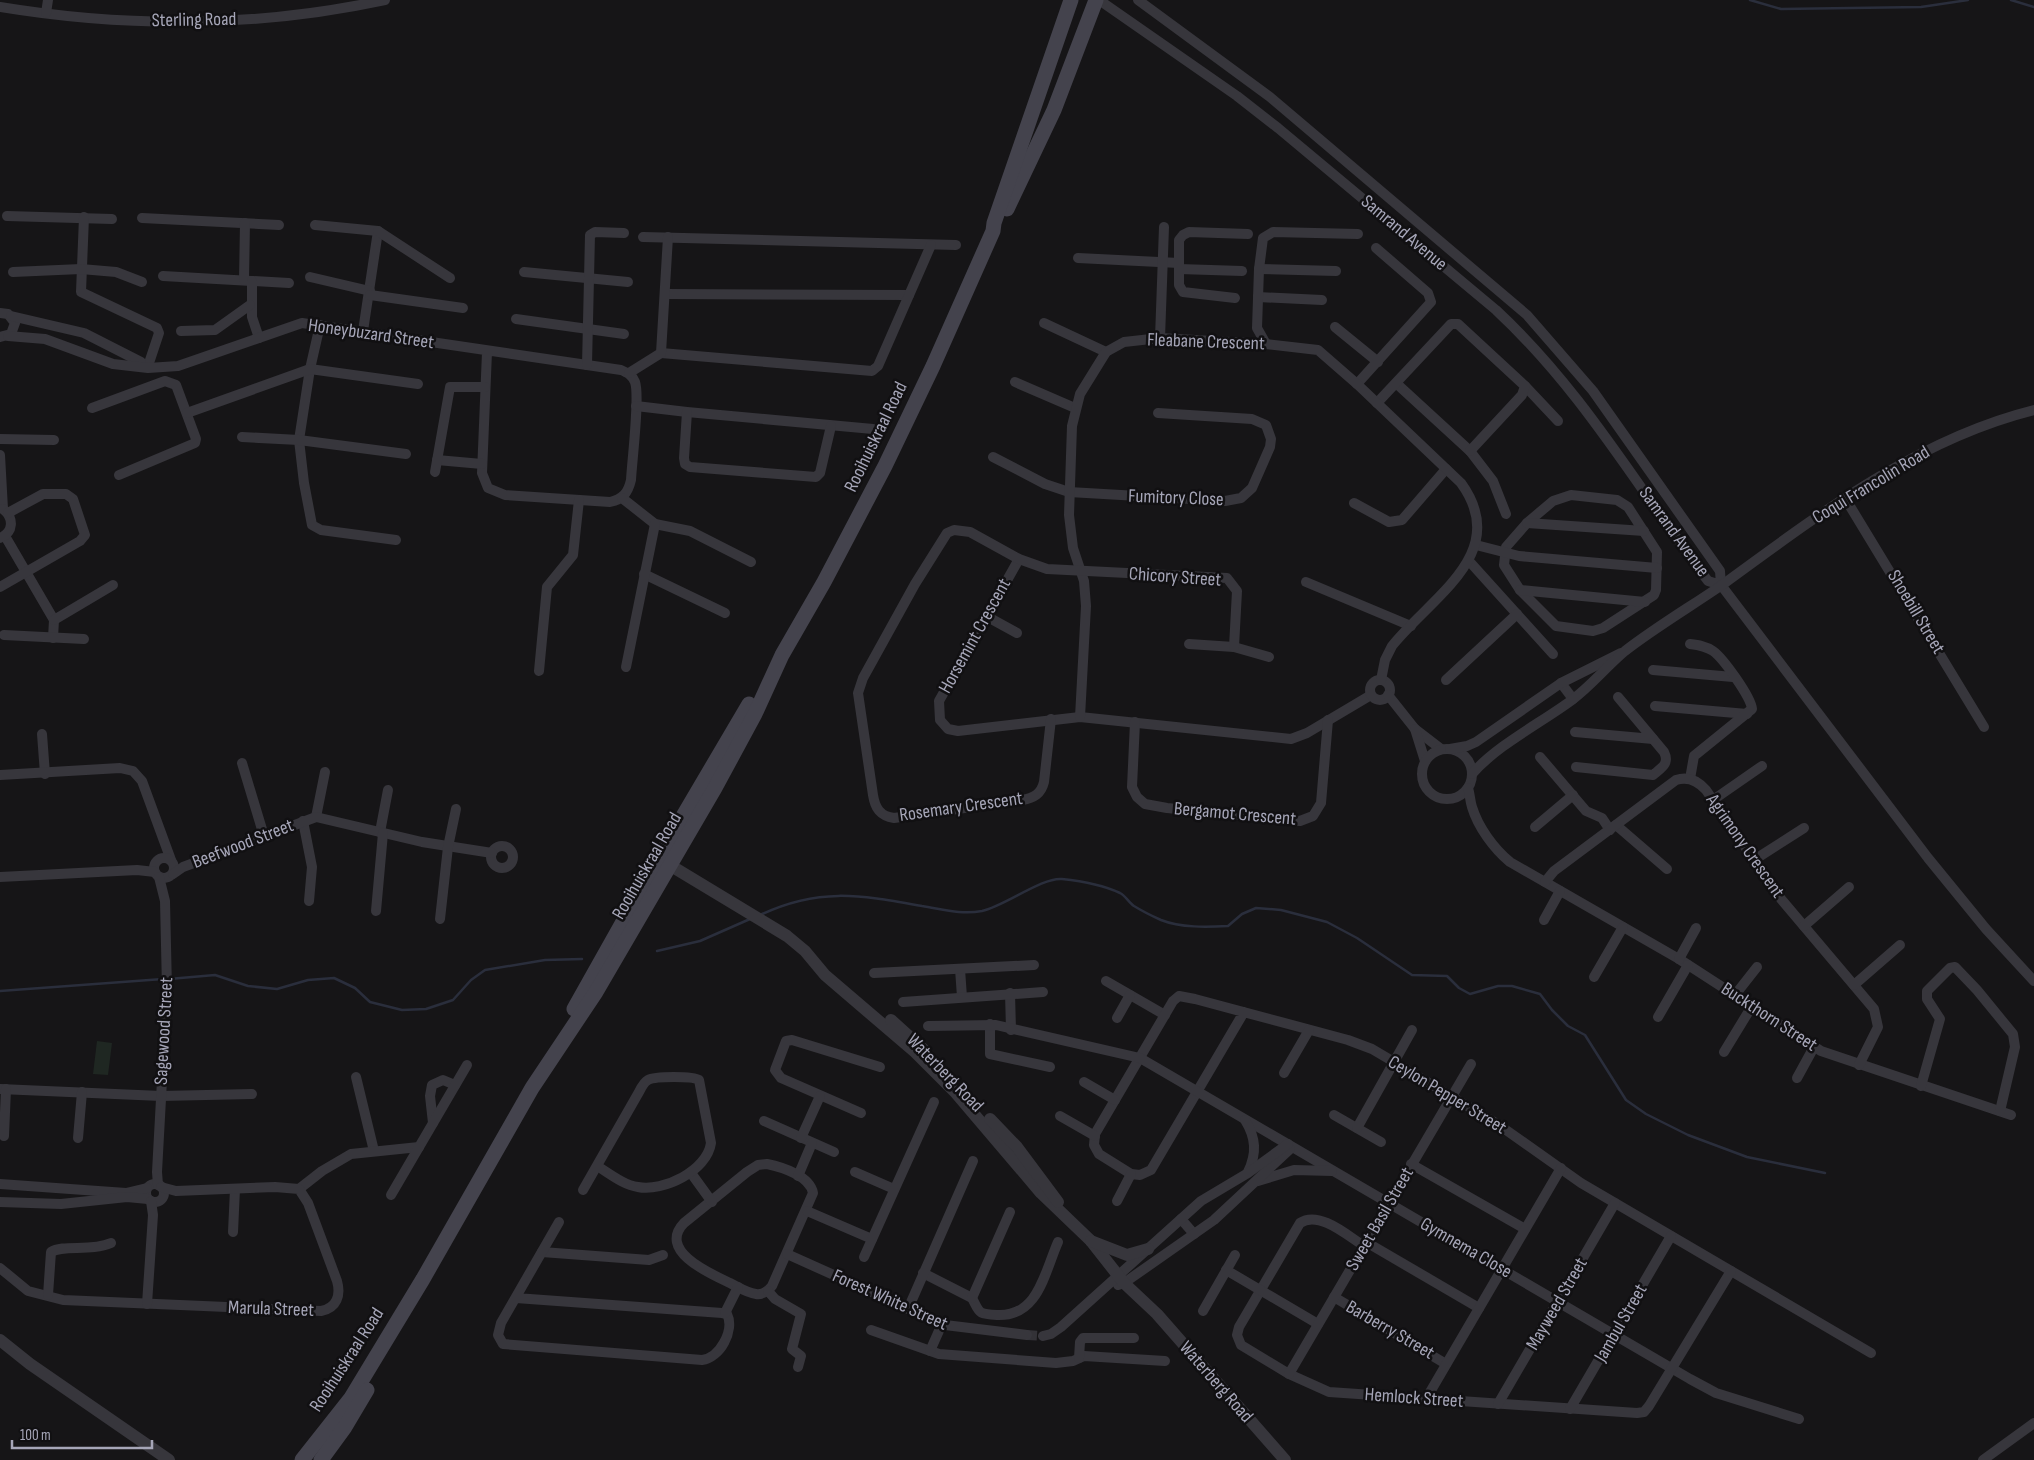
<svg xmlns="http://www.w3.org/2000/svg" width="2034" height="1460" font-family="'Sofia Sans Condensed',sans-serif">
  <rect width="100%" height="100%" fill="#161517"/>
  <path fill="#1f2722" d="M 97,1041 L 112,1043 L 108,1075 L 93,1074 Z"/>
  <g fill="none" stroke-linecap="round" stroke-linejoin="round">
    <g stroke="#2a2e3c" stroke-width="2.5">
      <path d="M 1750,0 L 1781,9 L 1921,7 L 1968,0"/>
      <path d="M 2011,0 L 2034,7"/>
      <path d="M 760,915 C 819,887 860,895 922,906 C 942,909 961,915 982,911 C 1005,906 1042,877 1062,879 C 1081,881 1103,885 1120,893 C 1126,896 1129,903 1134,906 C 1142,911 1152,916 1161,920 C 1181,928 1207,927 1228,926 L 1242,914 L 1256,908 L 1281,910 L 1327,922 L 1357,938 L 1412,975 L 1447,976 L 1459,988 L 1470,994 L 1498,986 L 1512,986 L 1540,994 L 1552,1010 L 1568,1026 L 1585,1035 L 1626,1100 L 1646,1114 L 1688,1135 L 1747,1157 L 1825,1173"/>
      <path d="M 657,951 L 700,941 L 750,919"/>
      <path d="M 169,979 L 215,975 L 248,986 L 277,989 L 308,980 L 334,978 L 355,988 L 370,1002 L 402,1010 L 426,1009 L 453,1000 L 471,980 L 485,970 L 545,960 L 582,959"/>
      <path d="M 0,991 L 163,979"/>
    </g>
    <path stroke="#333237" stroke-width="10" stroke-dasharray="10 5" stroke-linecap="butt" d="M 1027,1335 L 1043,1336"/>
    <g stroke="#37363c" stroke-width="10">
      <path d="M 1099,0 L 1237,96 L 1278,128 L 1496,310 C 1583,391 1637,487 1708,581 L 1721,585 L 1720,571 L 1593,391 L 1527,315 L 1270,97 L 1138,0"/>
      <path d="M 0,7 C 127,28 259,27 385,0"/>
      <path d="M 46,13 L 48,0"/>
      <path d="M 7,216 L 112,219"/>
      <path d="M 84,217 L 81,292 L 157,328 L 159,333 L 149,363"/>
      <path d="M 142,218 L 279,225"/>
      <path d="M 315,225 L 378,231 L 363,331"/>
      <path d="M 378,231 L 450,278"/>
      <path d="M 643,237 L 956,245"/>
      <path d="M 1078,258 L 1179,263"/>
      <path d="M 1179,269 L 1242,271"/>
      <path d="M 1259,269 L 1336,271"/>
      <path d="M 13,272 L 81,269 L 116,272 L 142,282"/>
      <path d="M 524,272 L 628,282"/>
      <path d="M 163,276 L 289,283"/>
      <path d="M 310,277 L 370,291"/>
      <path d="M 244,280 L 245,223"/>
      <path d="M 252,281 L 252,317 L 259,338"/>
      <path d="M 665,294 L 909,295"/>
      <path d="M 370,295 L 463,308"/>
      <path d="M 1258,297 L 1322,300"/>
      <path d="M 1235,298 L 1183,292 L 1179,285 L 1179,240 L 1183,235 L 1189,232 L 1248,234"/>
      <path d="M 0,313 L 8,314 L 15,323 L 11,334 L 0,337"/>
      <path d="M 11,316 L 84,333 L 141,362"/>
      <path d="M 516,319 L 624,334"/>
      <path d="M 1044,323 L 1106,352"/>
      <path d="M 320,325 L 310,369 L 299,440 L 304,483 L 312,525 L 321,530 L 396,540"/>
      <path d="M 1335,327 L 1378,362"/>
      <path d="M 181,331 L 215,330 L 250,305"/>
      <path d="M 8,336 L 45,339 L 113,364 L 148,368 L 178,366 L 302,323 L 621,370 C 628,373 632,375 635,382 C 640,396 632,461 631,480 C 628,493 623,499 610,502 L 505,495 L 488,488 L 482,473 L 487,352"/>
      <path d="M 1160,338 L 1164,227"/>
      <path d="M 1266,344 L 1257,328 L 1259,269 L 1263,238 L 1273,232 L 1358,234"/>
      <path d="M 661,353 L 872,371 L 878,366 L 931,245"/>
      <path d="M 587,365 L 590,235 L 595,232 L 624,233"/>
      <path d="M 629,373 L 661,353 L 668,237"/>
      <path d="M 1015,382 L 1075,408"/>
      <path d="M 1357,384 L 1431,302 L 1428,293 L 1376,248"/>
      <path d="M 1397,384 L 1470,451 L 1493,481 L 1506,514"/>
      <path d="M 1525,386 L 1558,421"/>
      <path d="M 1377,403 L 1451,324 L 1458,324 L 1525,386 L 1522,395 L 1470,451"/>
      <path d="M 636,406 L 687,412 L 873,429"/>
      <path d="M 92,408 L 165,381 L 176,385 L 196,439 L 195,443 L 119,475"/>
      <path d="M 687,412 L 684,458 L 685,464 L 690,467 L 816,477 L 820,473 L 831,426"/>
      <path d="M 187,413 L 310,369 L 418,384"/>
      <path d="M 242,437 L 299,440 L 406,454"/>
      <path d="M 0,439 L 54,440"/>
      <path d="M 0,455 L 3,509"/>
      <path d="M 993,457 L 1045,484 L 1069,492 L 1225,501 L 1241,498 L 1252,488 L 1270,447 L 1271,439 L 1266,425 L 1252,419 L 1158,413"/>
      <path d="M 437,460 L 482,464"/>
      <path d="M 435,472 L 450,387 L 485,387"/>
      <path d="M 1571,495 L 1617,500 L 1628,507 L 1657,552 L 1656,590 L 1654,595 L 1603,628 L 1593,631 L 1556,626 L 1520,590 L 1504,565 L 1506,547 L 1527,523 L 1553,501 Z"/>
      <path d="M 622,498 L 655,524 L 690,531 L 751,562"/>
      <path d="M 1845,498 L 1984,727"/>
      <path d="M 1354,503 L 1389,522 L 1402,520 L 1446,469"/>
      <path d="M 1527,523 L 1644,531"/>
      <path d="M 5,536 L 54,620 L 53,638"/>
      <path d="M 0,538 C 14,532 14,518 3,509"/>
      <path d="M 1476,545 L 1519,556 L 1657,568"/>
      <path d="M 1019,559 L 939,701 L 940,720 L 948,729 L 958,731 L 1080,717 L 1291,739 L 1307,733 L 1371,695"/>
      <path d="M 1469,561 L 1553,654"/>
      <path d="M 644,574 L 725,613"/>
      <path d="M 1306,582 L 1411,626"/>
      <path d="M 1721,585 L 1928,858 L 1986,929 L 2034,981"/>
      <path d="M 0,587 L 80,541 L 85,535 L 73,499 L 66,494 L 43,494 L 8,513"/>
      <path d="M 1520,590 L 1645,602"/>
      <path d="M 986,616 L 1017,633"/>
      <path d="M 54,620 L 113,585"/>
      <path d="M 4,635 L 84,639"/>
      <path d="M 1189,644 L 1234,647 L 1269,657"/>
      <path d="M 626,667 L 655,524"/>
      <path d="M 1653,670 L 1733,677"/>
      <path d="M 539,671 L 547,587 L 573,555 L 579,500"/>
      <path d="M 1446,680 L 1517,614"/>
      <circle cx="1380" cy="690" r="10"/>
      <path d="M 1561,683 L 1573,699"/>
      <path d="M 1388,695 L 1415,729 L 1441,749"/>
      <path d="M 1655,706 L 1747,714"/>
      <path d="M 1080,717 L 1086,606 L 1084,581 L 1073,548 L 1069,515 L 1072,426 L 1080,394 L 1106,352 L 1124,342 L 1160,338 L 1266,344 L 1318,350 L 1357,384 L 1461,483 C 1512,553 1431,597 1392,646 L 1385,660 L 1381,680"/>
      <path d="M 1051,719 L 1044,782 C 1041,794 1034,798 1022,800 L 894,818 C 880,816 875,808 873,795 L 858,693 L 863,678 L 915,584 L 947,533 L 954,530 L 970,532 L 1019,559 L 1047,569 L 1227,578 L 1237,591 L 1234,647"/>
      <path d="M 1135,722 L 1132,787 L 1137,797 L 1145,804 L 1167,808 L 1300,821 L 1313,816 L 1321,803 L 1328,720"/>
      <path d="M 1415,729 L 1425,761"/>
      <path d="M 1575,732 L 1653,739"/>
      <path d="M 42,734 L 45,774"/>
      <circle cx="1447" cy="774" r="25"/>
      <path d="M 1450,749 L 1467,746 L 1476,742 L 1561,683 L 1621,653"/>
      <path d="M 1540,757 L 1586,811 L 1602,818 L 1610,830"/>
      <path d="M 242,763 L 264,836"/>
      <path d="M 1576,767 L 1653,775 C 1661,768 1670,764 1664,752 L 1618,697"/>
      <path d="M 1472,774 C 1497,745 1541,723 1572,700 C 1592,685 1607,666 1625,651 C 1656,627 1690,607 1722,585 C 1818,515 1917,439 2034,410"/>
      <path d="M 0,775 L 120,768 L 133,771 L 142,781 L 171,860"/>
      <path d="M 1690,779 L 1694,756 L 1752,709 C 1751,697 1723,658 1713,651 C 1706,646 1698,645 1690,644"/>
      <path d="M 1468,788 C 1470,794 1470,801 1472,807 C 1478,827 1494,849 1510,862 L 1679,959 L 1821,1051 L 2011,1115"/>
      <path d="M 1713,800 L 1762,766"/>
      <path d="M 316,817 L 325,772"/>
      <path d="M 303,821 L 312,867 L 309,901"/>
      <path d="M 1616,825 L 1667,869"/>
      <path d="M 1535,827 L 1573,795"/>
      <path d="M 380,832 L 388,790"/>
      <circle cx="502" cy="857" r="11"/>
      <circle cx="164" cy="868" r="10"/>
      <path d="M 1754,860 L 1804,828"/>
      <path d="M 173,874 L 183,867 L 316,817 L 422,842 L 492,853"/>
      <path d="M 0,877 L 137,870 L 155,872"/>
      <path d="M 1545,882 L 1554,871 L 1676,780 C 1688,776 1698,781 1706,790 L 1781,899 L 1874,1009 L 1878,1027 L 1859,1065"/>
      <path d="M 376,911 L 383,833"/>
      <path d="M 440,919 L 448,847 L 456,809"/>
      <path d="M 1544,920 L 1560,891"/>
      <path d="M 1804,926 L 1849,887"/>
      <path d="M 1679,959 L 1696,928"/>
      <path d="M 960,969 L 962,997"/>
      <path d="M 874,973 L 1034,965"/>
      <path d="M 1594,977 L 1623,927"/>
      <path d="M 1106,981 L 1165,1015"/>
      <path d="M 1854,985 L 1900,945"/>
      <path d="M 1010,993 L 1011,1030"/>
      <path d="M 1735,995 L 1757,967"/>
      <path d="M 903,1002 L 1043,992"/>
      <path d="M 1244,1012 L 1151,1170 L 1140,1175 L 1131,1174 L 1099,1154 L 1094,1145 L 1095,1134 L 1173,1001 L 1179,996 L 1195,999 L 1348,1040 L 1372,1049 L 1394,1062 L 1499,1125 L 1581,1183 L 1871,1353"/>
      <path d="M 1658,1017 L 1688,965"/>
      <path d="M 1117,1018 L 1130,995"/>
      <path d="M 990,1024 L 990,1054 L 1050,1067"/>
      <path d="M 928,1026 L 996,1025 L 1140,1058 L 1690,1379 L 1716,1393 L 1799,1419"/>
      <path d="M 1724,1052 L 1752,1006"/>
      <path d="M 1284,1073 L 1309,1030"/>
      <path d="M 356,1077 L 374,1151"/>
      <path d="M 1797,1078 L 1814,1047"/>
      <path d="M 1084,1082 L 1115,1100"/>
      <path d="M 1921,1086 L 1940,1019 L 1927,999 L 1927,991 L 1950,968 L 1955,967 L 1977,990 L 2013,1034 L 2015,1047 L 2000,1111"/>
      <path d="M 0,1089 L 161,1096 L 252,1094"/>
      <path d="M 861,1113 L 781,1078 L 775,1070 L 786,1041 L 792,1040 L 880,1067"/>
      <path d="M 1334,1115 L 1381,1142"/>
      <path d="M 1060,1116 L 1095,1136"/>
      <path d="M 1245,1120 C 1256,1138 1257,1153 1248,1172"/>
      <path d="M 764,1121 L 834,1152"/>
      <path d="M 433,1123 L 430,1096 L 432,1085 L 443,1080 L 455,1085"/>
      <path d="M 1357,1128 L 1412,1030"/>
      <path d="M 4,1136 L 6,1089"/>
      <path d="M 78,1138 L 82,1092"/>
      <path d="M 801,1138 L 820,1096"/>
      <path d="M 767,1164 C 782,1167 810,1176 813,1193 L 772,1286 C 768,1291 763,1295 756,1294 C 747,1293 738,1287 730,1283 C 711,1274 657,1251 684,1223 L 747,1172 L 758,1165 Z"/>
      <path d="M 1411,1164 L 1525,1229"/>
      <path d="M 855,1172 L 894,1189"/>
      <path d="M 691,1173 L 712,1202"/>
      <path d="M 798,1176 L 812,1143"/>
      <path d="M 1258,1181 L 1294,1170 L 1332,1171"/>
      <circle cx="155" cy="1193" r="9"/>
      <path d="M 0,1184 L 126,1193 L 147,1188"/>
      <path d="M 158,1185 L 157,1172 L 167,989 L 165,901 L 159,877"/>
      <path d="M 299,1189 L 322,1171 L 351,1154 L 419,1147"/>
      <path d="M 583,1190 L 639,1092 C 641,1088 644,1082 648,1080 C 655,1076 693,1076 699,1080 L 711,1143 C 707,1171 663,1192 638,1187 C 623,1185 609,1173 597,1166"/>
      <path d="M 391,1195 L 467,1065"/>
      <path d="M 1117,1201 L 1131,1174"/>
      <path d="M 0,1202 L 61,1204 L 127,1197 L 148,1199"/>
      <path d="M 807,1211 L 872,1239"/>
      <path d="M 1181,1219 L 1194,1234"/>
      <path d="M 233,1232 L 235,1189"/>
      <path d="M 1366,1242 L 1479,1308"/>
      <path d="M 1364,1246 C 1348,1236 1319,1210 1300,1223 L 1239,1327 L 1237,1335 L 1241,1345 L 1289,1374 L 1329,1392 L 1637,1413 L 1644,1412 L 1649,1406 L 1731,1271"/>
      <path d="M 542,1252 L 649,1260 L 663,1255"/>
      <path d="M 787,1254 L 945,1325 L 1027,1335"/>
      <path d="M 864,1257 L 934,1102"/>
      <path d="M 0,1268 L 28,1291 L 63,1300 L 321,1311 C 337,1308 341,1295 337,1281 L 308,1203 L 299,1189 L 275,1187 L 176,1191 L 161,1187"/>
      <path d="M 1226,1270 L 1318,1324"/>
      <path d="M 923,1273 L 972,1298 C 980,1313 977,1314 997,1315 C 1038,1317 1044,1274 1058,1242"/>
      <path d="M 1118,1285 L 1124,1283 L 1214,1220 L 1290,1149"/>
      <path d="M 768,1291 L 775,1299 L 801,1314 L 792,1349 L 801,1356 L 798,1367"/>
      <path d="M 48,1295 L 51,1252 C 63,1244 91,1252 111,1243"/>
      <path d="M 1334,1297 L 1446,1364"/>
      <path d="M 516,1298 L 722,1313 L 727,1314 C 735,1330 720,1358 702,1360 L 503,1344 L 498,1335 L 501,1323 L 559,1222"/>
      <path d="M 972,1298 L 1010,1212"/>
      <path d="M 147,1304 L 153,1215 L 151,1201"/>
      <path d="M 908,1309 L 973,1161"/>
      <path d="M 1203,1311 L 1235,1255"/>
      <path d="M 725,1313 L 738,1287"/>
      <path d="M 871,1330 L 939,1354 L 1056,1363 L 1073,1361 L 1084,1356 L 1165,1361"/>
      <path d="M 1043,1336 L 1051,1334 L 1061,1327 L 1201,1201 L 1248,1173 L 1288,1144"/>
      <path d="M 930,1351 L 942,1324"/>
      <path d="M 1079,1358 L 1080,1342 L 1083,1338 L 1134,1338"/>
      <path d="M 1289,1374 L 1471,1064"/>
      <path d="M 1426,1399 L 1561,1168"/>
      <path d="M 1498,1404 L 1615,1203"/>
      <path d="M 1570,1409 L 1671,1236"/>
      <path d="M 1983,1460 L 2034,1423"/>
    </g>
    <g stroke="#37363c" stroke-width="12">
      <path d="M 663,861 L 787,936 L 805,951 L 825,975 L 915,1052 L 956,1093 L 1041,1193 L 1091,1241 L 1124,1283 L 1157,1314 L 1285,1460"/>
      <path d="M 891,1020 L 924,1050"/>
      <path d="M 990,1119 L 1017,1147 L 1058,1202"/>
      <path d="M 1091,1241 L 1127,1255 L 1148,1249"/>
      <path d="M 0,1340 L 30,1364 L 169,1460"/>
    </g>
    <g stroke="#44434d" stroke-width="15">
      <path d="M 1007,209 L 1054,110 L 1096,0"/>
      <path d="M 574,1009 L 669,840 L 749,704"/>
      <path d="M 302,1460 L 351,1398 L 423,1279 L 532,1088 L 596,992 L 715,788 L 755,714 L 782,655 L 824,582 L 885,466 L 933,366 L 993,231 L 994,223 L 1071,0"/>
      <path d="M 321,1460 L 345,1427 L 367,1390"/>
    </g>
  </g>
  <g text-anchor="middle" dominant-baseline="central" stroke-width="5" stroke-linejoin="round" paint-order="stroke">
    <g font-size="19" fill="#a6a6b8" stroke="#111012">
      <text transform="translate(194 20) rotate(-1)">Sterling Road</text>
      <text transform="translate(1404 233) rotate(40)">Samrand Avenue</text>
      <text transform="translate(371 334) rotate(8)">Honeybuzard Street</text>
      <text transform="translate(1206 342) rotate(2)">Fleabane Crescent</text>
      <text transform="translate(876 437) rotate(-64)">Rooihuiskraal Road</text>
      <text transform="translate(1871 485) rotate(-31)">Coqui Francolin Road</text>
      <text transform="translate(1176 498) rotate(2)">Fumitory Close</text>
      <text transform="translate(1674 532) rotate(54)">Samrand Avenue</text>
      <text transform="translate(1175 577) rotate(4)">Chicory Street</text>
      <text transform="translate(1916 612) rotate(59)">Shoebill Street</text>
      <text transform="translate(975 636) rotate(-61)">Horsemint Crescent</text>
      <text transform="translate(961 807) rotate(-8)">Rosemary Crescent</text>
      <text transform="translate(1235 814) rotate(5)">Bergamot Crescent</text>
      <text transform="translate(243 844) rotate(-21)">Beefwood Street</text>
      <text transform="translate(1745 846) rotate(55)">Agrimony Crescent</text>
      <text transform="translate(647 866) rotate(-60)">Rooihuiskraal Road</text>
      <text transform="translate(1769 1017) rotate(33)">Buckthorn Street</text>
      <text transform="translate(164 1031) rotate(-87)">Sagewood Street</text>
      <text transform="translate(945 1073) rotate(46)">Waterberg Road</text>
      <text transform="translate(1447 1095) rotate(31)">Ceylon Pepper Street</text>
      <text transform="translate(1380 1219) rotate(-60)">Sweet Basil Street</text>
      <text transform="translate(1466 1248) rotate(30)">Gymnema Close</text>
      <text transform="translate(890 1300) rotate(24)">Forest White Street</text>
      <text transform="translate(1557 1304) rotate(-60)">Mayweed Street</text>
      <text transform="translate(271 1309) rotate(2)">Marula Street</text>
      <text transform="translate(1621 1323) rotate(-60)">Jambul Street</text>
      <text transform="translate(1390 1330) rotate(30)">Barberry Street</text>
      <text transform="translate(347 1360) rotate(-57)">Rooihuiskraal Road</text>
      <text transform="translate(1216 1382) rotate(49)">Waterberg Road</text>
      <text transform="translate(1414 1398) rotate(4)">Hemlock Street</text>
    </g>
  </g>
  <path d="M12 1440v8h140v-8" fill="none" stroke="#a6a6b8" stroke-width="2.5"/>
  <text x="20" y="1440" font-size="15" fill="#a6a6b8" stroke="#111012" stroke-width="4" paint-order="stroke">100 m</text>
</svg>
